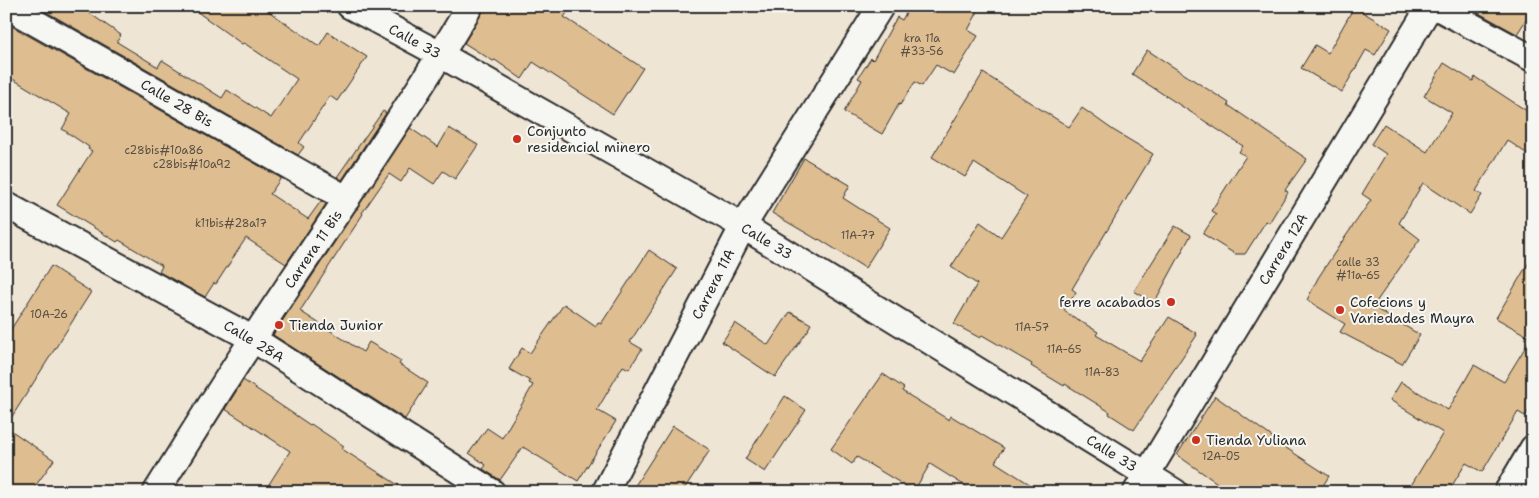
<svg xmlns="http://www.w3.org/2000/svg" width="1539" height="498" font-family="'Shantell Sans',sans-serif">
  <rect width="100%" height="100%" fill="#efe5d5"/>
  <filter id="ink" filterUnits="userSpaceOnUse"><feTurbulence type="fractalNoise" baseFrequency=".02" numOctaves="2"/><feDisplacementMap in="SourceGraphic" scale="10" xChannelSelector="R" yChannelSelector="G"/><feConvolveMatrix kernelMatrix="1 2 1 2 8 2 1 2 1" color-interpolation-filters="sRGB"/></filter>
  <g filter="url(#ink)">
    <g fill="#debd90" stroke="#2b2b2b">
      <path d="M 36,6 L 79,6 L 121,35 L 117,42 L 158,67 L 162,60 L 222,98 L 227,90 L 271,118 L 297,79 L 244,43 L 242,44 L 189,6 L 261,6 L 319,46 L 328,32 L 367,57 L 337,101 L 330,96 L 299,143 L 304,147 L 298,155 Z"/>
      <path d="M 484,6 L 572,6 L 564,17 L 643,68 L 613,114 L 533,62 L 522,79 L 495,60 L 493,61 L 464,43 L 482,13 Z"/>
      <path d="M 910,6 L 981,6 L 968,30 L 978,36 L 954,75 L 936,65 L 922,86 L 915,82 L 900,105 L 899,104 L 882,134 L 844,112 L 862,80 L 858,78 L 871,58 L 873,60 L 897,17 L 902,20 Z"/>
      <path d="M 1466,6 L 1533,6 L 1533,9 L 1517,34 Z"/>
      <path d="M 1354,7 L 1391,29 L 1375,55 L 1366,50 L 1342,92 L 1301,68 L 1315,45 L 1328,53 Z"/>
      <path d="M 6,23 L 281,178 L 270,194 L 308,219 L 321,201 L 326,204 L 286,264 L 246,238 L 216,284 L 214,283 L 205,297 L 159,272 L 162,266 L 119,240 L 117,242 L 57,205 L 92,151 L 88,149 L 89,147 L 62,129 L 71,114 L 6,75 Z"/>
      <path d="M 1147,50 L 1229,103 L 1228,105 L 1307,159 L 1285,190 L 1288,192 L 1269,223 L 1266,221 L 1245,254 L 1235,254 L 1203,234 L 1216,214 L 1211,211 L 1246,156 L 1239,152 L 1243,146 L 1132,74 Z"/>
      <path d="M 1444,63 L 1473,81 L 1475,77 L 1533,115 L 1533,158 L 1507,140 L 1476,191 L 1482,195 L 1470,214 L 1423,183 L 1399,223 L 1420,239 L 1374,305 L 1379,308 L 1378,310 L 1420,335 L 1402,364 L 1340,332 L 1345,324 L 1307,300 L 1318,278 L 1341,243 L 1371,200 L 1362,194 L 1386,154 L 1371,144 L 1384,124 L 1427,152 L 1452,113 L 1424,96 Z"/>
      <path d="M 983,73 L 1069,127 L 1082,108 L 1113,130 L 1153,154 L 1072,289 L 1076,292 L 1064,311 L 1098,332 L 1096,335 L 1140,361 L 1169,317 L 1196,333 L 1195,334 L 1197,335 L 1134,430 L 1109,414 L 1110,412 L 1065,384 L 1064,386 L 1031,366 L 1032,364 L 982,335 L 980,338 L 954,324 L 977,284 L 951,267 L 980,222 L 1001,237 L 1027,197 L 974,163 L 965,177 L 932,157 Z"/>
      <path d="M 383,111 L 386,113 L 342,180 L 337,177 Z"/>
      <path d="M 410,128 L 438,147 L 449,128 L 478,145 L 455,179 L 443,171 L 434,184 L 410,168 L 401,182 L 389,174 L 362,213 L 363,214 L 300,311 L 363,352 L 369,342 L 401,361 L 399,364 L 428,383 L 405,419 L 273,335 Z"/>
      <path d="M 804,158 L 850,185 L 843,198 L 890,228 L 865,268 L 819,239 L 818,240 L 772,213 Z"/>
      <path d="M 1175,226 L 1191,235 L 1154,303 L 1134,291 Z"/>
      <path d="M 649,250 L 677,269 L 630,342 L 642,349 L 629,369 L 623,366 L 597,410 L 616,421 L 578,481 L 523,447 L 500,480 L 483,469 L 486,465 L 469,453 L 487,428 L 502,438 L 533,385 L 529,383 L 530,381 L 509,369 L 522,348 L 530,353 L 564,304 L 596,326 L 598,322 L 601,324 Z"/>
      <path d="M 1533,255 L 1533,404 L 1525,416 L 1518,412 L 1482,472 L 1466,463 L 1448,492 L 1407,492 L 1443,433 L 1390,400 L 1401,382 L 1448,410 L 1474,365 L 1504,382 L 1531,338 L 1496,318 Z"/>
      <path d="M 51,266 L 91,292 L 6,426 L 6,337 Z"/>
      <path d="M 790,312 L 811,324 L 808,329 L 809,329 L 775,377 L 722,342 L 735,323 L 768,345 Z"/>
      <path d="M 883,374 L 904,388 L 902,391 L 949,420 L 951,416 L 1004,448 L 995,462 L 1042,492 L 975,492 L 930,464 L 914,491 L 857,457 L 852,464 L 831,449 Z"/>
      <path d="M 243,380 L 310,425 L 311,424 L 344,446 L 342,449 L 409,492 L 264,492 L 290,451 L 225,409 Z"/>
      <path d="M 785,396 L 806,410 L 765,472 L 745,459 Z"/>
      <path d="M 1215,396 L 1275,439 L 1274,440 L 1329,476 L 1319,492 L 1230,492 L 1177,455 Z"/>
      <path d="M 673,426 L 710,450 L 682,492 L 631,492 Z"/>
      <path d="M 6,427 L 54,460 L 31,492 L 6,492 Z"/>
    </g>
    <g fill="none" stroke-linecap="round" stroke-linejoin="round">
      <g stroke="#2b2b2b" stroke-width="29">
        <g id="minor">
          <path d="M 6,6 L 347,199"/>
          <path d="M 350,6 L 441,55 L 743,226 L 1175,492"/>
          <path d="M 1435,6 L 1533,59"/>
          <path d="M 6,205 L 253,339 L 492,492"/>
          <path d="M 156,492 C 188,441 220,389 253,339 C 326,228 402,120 470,6"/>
          <path d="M 605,492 L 743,226 L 881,6"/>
          <path d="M 1136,492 L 1430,6"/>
          <path d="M 1507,492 L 1533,448"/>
        </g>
      </g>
      <use href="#minor" stroke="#f6f6f2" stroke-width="25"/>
    </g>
  </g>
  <g fill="#c8321e" stroke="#f6f6f2" stroke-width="2">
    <circle cx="517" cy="139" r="5"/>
    <circle cx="1171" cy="302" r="5"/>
    <circle cx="1340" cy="310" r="5"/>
    <circle cx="279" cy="325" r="5"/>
    <circle cx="1196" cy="440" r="5"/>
  </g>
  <g text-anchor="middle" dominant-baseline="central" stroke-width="4" stroke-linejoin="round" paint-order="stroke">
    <g font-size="11" fill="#585044">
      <text x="922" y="38">kra 11a<tspan x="922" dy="13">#33-56</tspan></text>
      <text x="164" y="150">c28bis#10a86</text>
      <text x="192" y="164">c28bis#10a92</text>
      <text x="231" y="223">k11bis#28a17</text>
      <text x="858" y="235">11A-77</text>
      <text x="1358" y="262">calle 33<tspan x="1358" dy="13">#11a-65</tspan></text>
      <text x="49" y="314">10A-26</text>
      <text x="1032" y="327">11A-57</text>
      <text x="1064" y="349">11A-65</text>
      <text x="1102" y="372">11A-83</text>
      <text x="1221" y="456">12A-05</text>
    </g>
    <g font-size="14" fill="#2b2b2b" stroke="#f6f6f2">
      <text transform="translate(415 41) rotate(28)">Calle 33</text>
      <text transform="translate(177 103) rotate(30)">Calle 28 Bis</text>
      <text transform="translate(767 241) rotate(31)">Calle 33</text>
      <text transform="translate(313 249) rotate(-56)">Carrera 11 Bis</text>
      <text transform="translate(1283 249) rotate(-59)">Carrera 12A</text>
      <text transform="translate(713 284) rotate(-63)">Carrera 11A</text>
      <text transform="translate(254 341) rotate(31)">Calle 28A</text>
      <text transform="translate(1112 453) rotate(32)">Calle 33</text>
    </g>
    <g font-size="14" fill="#2b2b2b" stroke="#f6f6f2" text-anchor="start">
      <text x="527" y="131">Conjunto<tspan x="527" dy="16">residencial minero</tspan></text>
      <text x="1161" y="302" text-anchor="end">ferre acabados</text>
      <text x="1350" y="302">Cofecions y<tspan x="1350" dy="16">Variedades Mayra</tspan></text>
      <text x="289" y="325">Tienda Junior</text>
      <text x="1206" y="440">Tienda Yuliana</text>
    </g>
  </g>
  <rect width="1539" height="498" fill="none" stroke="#f6f6f2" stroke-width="25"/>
  <rect x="12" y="12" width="1514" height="473" fill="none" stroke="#2b2b2b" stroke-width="2" filter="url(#ink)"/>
</svg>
